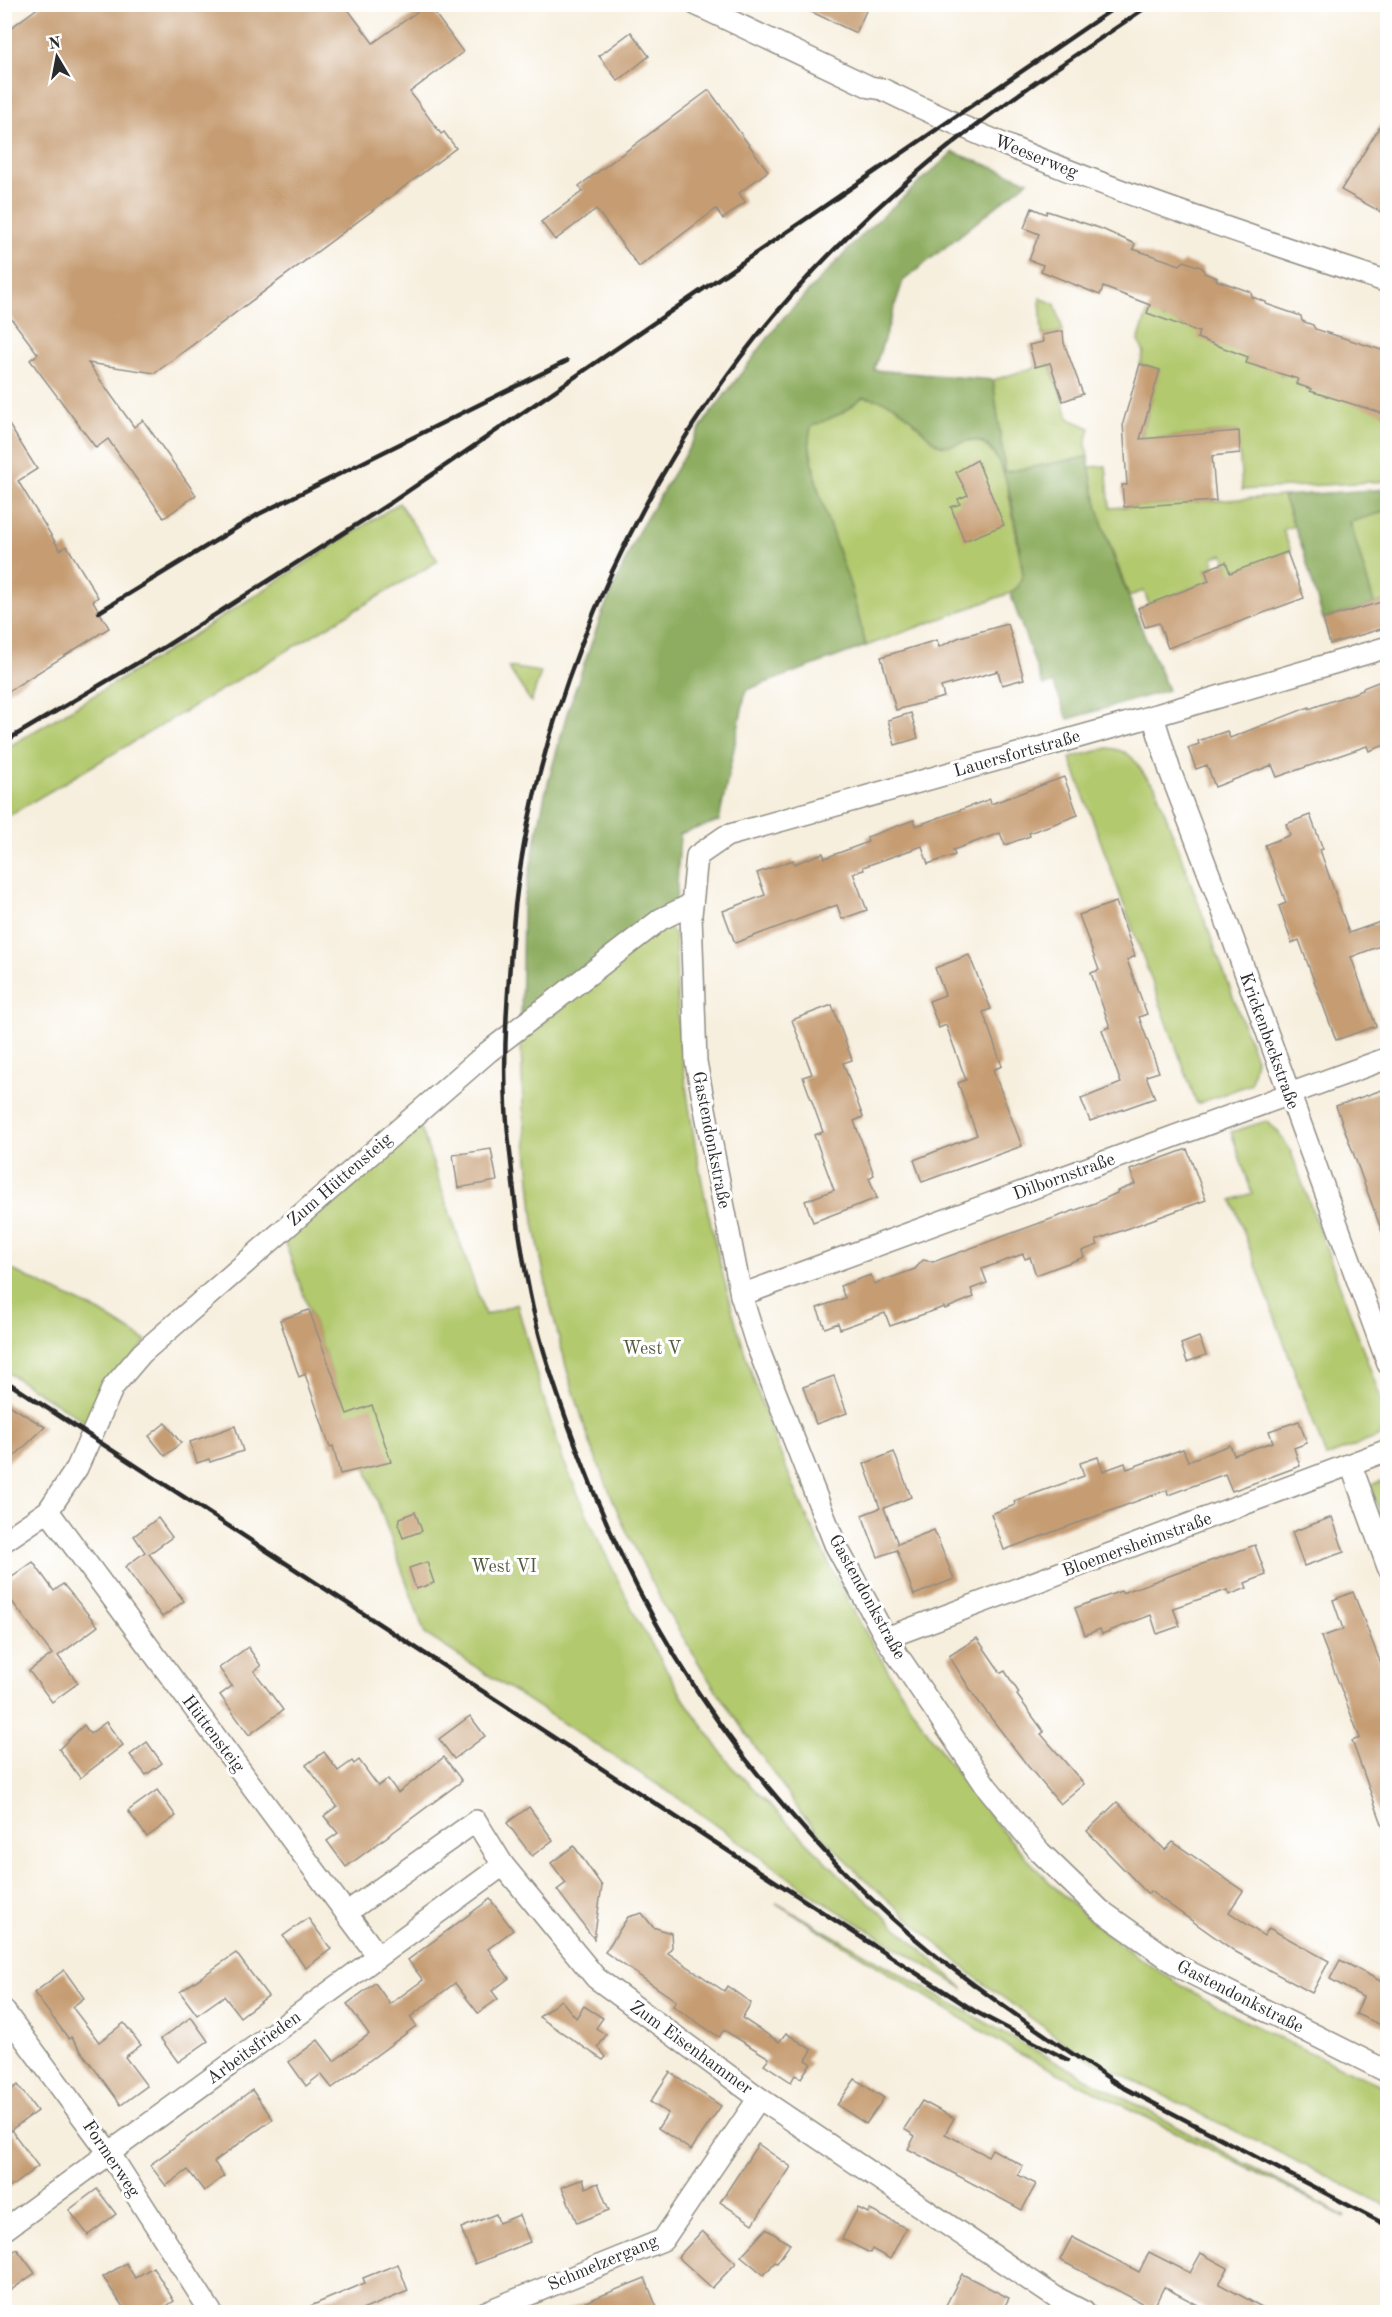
<svg xmlns="http://www.w3.org/2000/svg" width="1392" height="2317" font-family="'Old Standard TT',serif">
  <rect width="100%" height="100%" fill="#fff"/>
  <filter id="ink" filterUnits="userSpaceOnUse"><feTurbulence type="fractalNoise" baseFrequency=".0167" numOctaves="2"/><feDisplacementMap in="SourceGraphic" scale="12" xChannelSelector="R" yChannelSelector="G"/><feConvolveMatrix kernelMatrix="1 2 1 2 8 2 1 2 1" color-interpolation-filters="sRGB"/></filter>
  <filter id="wash" filterUnits="userSpaceOnUse"><feTurbulence type="fractalNoise" baseFrequency=".008" numOctaves="4" result="noise"/><feDisplacementMap in="SourceGraphic" scale="24" xChannelSelector="R" yChannelSelector="G"/><feGaussianBlur stdDeviation="1.35" result="paint"/><feColorMatrix in="noise" values="0 0 0 0 0 0 0 0 0 0 0 0 0 0 0 0 0 1.4 0 .05"/><feComposite in="paint" operator="in"/></filter>
  <g filter="url(#wash)">
    <rect width="100%" height="100%" fill="#f7efde"/>
    <g fill="#b3c96e" stroke="#6f7a4c" stroke-width="1.5">
      <path d="M 1040,298 L 1055,304 L 1063,331 L 1042,335 Z"/>
      <path d="M 1150,311 L 1165,320 L 1166,317 L 1184,327 L 1185,323 L 1248,355 L 1246,362 L 1280,371 L 1280,374 L 1282,375 L 1284,371 L 1298,377 L 1296,384 L 1311,389 L 1310,391 L 1330,395 L 1330,398 L 1332,396 L 1385,406 L 1382,413 L 1387,415 L 1387,481 L 1242,490 L 1238,431 L 1141,439 L 1159,370 L 1140,364 L 1144,352 L 1138,341 L 1147,314 L 1149,314 Z"/>
      <path d="M 1049,363 L 1069,419 L 1090,428 L 1086,443 L 1088,457 L 1005,472 L 1023,574 L 1018,587 L 1010,593 L 866,646 L 857,612 L 819,495 L 808,438 L 811,426 L 842,413 L 863,397 L 886,400 L 898,406 L 937,444 C 981,441 978,431 1005,470 L 993,380 Z"/>
      <path d="M 1106,466 L 1110,508 L 1283,496 L 1294,526 L 1283,530 L 1291,551 L 1235,572 L 1235,587 L 1223,554 L 1213,557 L 1215,566 L 1205,570 L 1214,594 L 1205,583 L 1152,603 L 1156,624 L 1144,591 L 1129,596 L 1098,512 L 1089,467 Z"/>
      <path d="M 399,503 L 438,561 L 5,818 L 5,749 L 181,643 Z"/>
      <path d="M 1387,511 L 1387,600 L 1374,604 L 1350,522 Z"/>
      <path d="M 508,667 L 541,672 L 531,702 Z"/>
      <path d="M 1108,748 C 1141,752 1133,768 1155,786 L 1256,1059 L 1251,1084 L 1197,1104 L 1070,758 Z"/>
      <path d="M 669,927 L 675,936 C 677,970 676,1004 680,1037 C 708,1289 784,1522 927,1731 C 981,1809 1040,1882 1115,1940 C 1198,2004 1293,2045 1387,2088 L 1387,2206 L 1082,2055 L 972,1975 L 859,1874 L 801,1813 L 709,1680 L 663,1604 L 622,1522 L 591,1446 L 567,1370 L 548,1295 L 534,1222 L 523,1107 L 521,1040 L 657,929 Z"/>
      <path d="M 1266,1121 L 1278,1131 L 1291,1152 L 1384,1407 L 1386,1423 L 1378,1437 L 1326,1457 L 1232,1200 L 1252,1193 L 1231,1132 Z"/>
      <path d="M 419,1123 L 485,1315 L 517,1304 L 538,1380 L 563,1460 L 596,1535 L 638,1621 L 685,1701 L 731,1766 L 842,1877 L 964,1989 L 817,1898 L 683,1801 L 425,1634 L 284,1240 Z"/>
      <path d="M 4,1266 L 100,1312 L 146,1341 L 87,1423 L 5,1371 Z"/>
      <path d="M 1387,1479 L 1388,1479 L 1387,1533 L 1370,1485 Z"/>
      <path d="M 776,1903 L 1020,2042 L 1345,2217 L 1014,2051 Z"/>
    </g>
    <g fill="#8ead61" stroke="#5c6c46" stroke-width="1.5">
      <path d="M 953,152 L 1028,181 L 903,281 L 874,370 L 993,380 L 1005,472 L 1088,457 C 1098,537 1137,616 1168,690 L 1068,719 L 1053,683 L 1043,686 L 1010,593 L 1018,587 L 1023,574 C 1019,545 1010,454 982,442 C 967,435 953,451 938,444 C 932,441 926,434 921,429 C 899,407 894,401 863,397 L 842,413 L 812,426 C 798,449 842,559 851,588 C 856,607 861,627 866,646 L 746,690 L 719,821 L 680,834 L 676,902 L 521,1024 L 523,904 L 545,794 L 567,713 L 601,616 L 638,532 L 705,421 L 783,318 L 867,230 Z"/>
      <path d="M 1387,489 L 1387,511 L 1350,522 L 1374,604 L 1323,619 L 1302,547 L 1283,496 Z"/>
    </g>
    <g id="blocks">
      <g fill="#c69d73">
        <path d="M 43,4 L 344,4 L 373,43 L 428,4 L 463,52 L 410,92 L 441,134 L 444,132 L 456,148 L 155,373 L 88,363 L 134,427 L 143,420 L 196,495 L 164,518 L 108,439 L 96,448 L 30,360 L 38,354 L 4,309 L 4,33 Z"/>
        <path d="M 795,4 L 869,4 L 856,33 Z"/>
        <path d="M 631,32 L 649,56 L 618,81 L 599,56 Z"/>
        <path d="M 709,90 L 768,171 L 739,193 L 745,202 L 723,219 L 716,209 L 639,267 L 596,209 L 555,240 L 541,222 L 583,191 L 579,186 Z"/>
        <path d="M 1388,113 L 1388,216 L 1341,190 Z"/>
        <path d="M 1032,208 L 1046,214 L 1047,211 L 1102,229 L 1135,244 L 1133,249 L 1180,265 L 1184,261 L 1203,268 L 1204,273 L 1217,278 L 1216,280 L 1251,292 L 1252,297 L 1266,302 L 1266,304 L 1301,316 L 1302,321 L 1313,325 L 1315,329 L 1388,352 L 1388,415 L 1310,391 L 1311,389 L 1296,384 L 1298,379 L 1246,363 L 1248,357 L 1197,338 L 1199,332 L 1147,313 L 1150,305 L 1103,287 L 1100,295 L 1041,271 L 1043,265 L 1029,260 L 1039,234 L 1024,228 Z"/>
        <path d="M 1063,331 L 1064,343 L 1083,394 L 1063,401 L 1050,363 L 1035,367 L 1029,345 L 1043,342 L 1042,335 Z"/>
        <path d="M 1140,364 L 1160,370 L 1140,439 L 1239,431 L 1240,453 L 1212,456 L 1216,501 L 1124,507 L 1122,485 L 1127,485 L 1123,423 Z"/>
        <path d="M 4,417 L 37,469 L 18,481 L 60,550 L 67,546 L 98,597 L 93,601 L 109,628 L 4,694 Z"/>
        <path d="M 977,460 L 1004,525 L 964,541 L 951,507 L 960,504 L 958,499 L 968,495 L 956,472 Z"/>
        <path d="M 1287,552 L 1304,598 L 1168,648 L 1159,623 L 1145,627 L 1138,608 L 1209,581 L 1205,570 L 1226,562 L 1230,573 Z"/>
        <path d="M 1388,600 L 1388,627 L 1330,644 L 1323,619 Z"/>
        <path d="M 1008,624 L 1024,679 L 1002,685 L 998,671 L 941,687 L 944,697 L 896,710 L 881,657 L 937,640 L 939,647 L 960,637 Z"/>
        <path d="M 1388,678 L 1388,744 L 1369,751 L 1367,746 L 1277,777 L 1272,765 L 1215,787 L 1207,765 L 1196,769 L 1188,748 L 1199,744 L 1198,741 L 1227,731 L 1230,738 L 1309,707 L 1309,709 L 1363,690 L 1363,688 Z"/>
        <path d="M 911,713 L 918,738 L 895,745 L 888,720 Z"/>
        <path d="M 1064,777 L 1078,815 L 1029,833 L 1030,836 L 1005,845 L 1000,833 L 953,850 L 955,855 L 928,864 L 922,846 L 863,867 L 864,870 L 853,873 L 867,910 L 842,919 L 837,905 L 735,943 L 723,911 L 765,895 L 757,873 L 793,860 L 794,864 L 823,853 L 825,858 L 868,842 L 867,837 L 914,820 L 916,826 L 990,799 L 991,804 Z"/>
        <path d="M 1310,815 L 1323,849 L 1320,850 L 1349,933 L 1383,921 L 1388,933 L 1388,943 L 1351,957 L 1376,1026 L 1336,1040 L 1303,951 L 1299,940 L 1292,943 L 1279,906 L 1286,903 L 1265,845 L 1290,835 L 1286,824 Z"/>
        <path d="M 1116,902 L 1135,956 L 1127,960 L 1147,1014 L 1139,1017 L 1159,1072 L 1146,1076 L 1155,1098 L 1090,1121 L 1081,1099 L 1121,1083 L 1102,1030 L 1110,1027 L 1091,973 L 1099,970 L 1079,915 Z"/>
        <path d="M 969,955 L 991,1009 L 983,1012 L 1002,1066 L 993,1070 L 1022,1146 L 922,1182 L 914,1160 L 977,1135 L 958,1083 L 966,1080 L 946,1025 L 939,1028 L 929,1001 L 945,995 L 935,968 Z"/>
        <path d="M 832,1005 L 852,1060 L 843,1063 L 863,1117 L 854,1121 L 874,1175 L 869,1178 L 877,1198 L 813,1222 L 805,1201 L 834,1190 L 814,1135 L 823,1132 L 803,1077 L 812,1074 L 792,1020 Z"/>
        <path d="M 1382,1090 L 1388,1104 L 1388,1117 L 1382,1119 L 1388,1135 L 1388,1240 L 1385,1240 L 1336,1106 Z"/>
        <path d="M 491,1149 L 497,1181 L 458,1188 L 453,1155 Z"/>
        <path d="M 1187,1149 L 1206,1200 L 1096,1240 L 1098,1245 L 1082,1251 L 1084,1257 L 1036,1275 L 1030,1257 L 1025,1259 L 1023,1254 L 982,1269 L 987,1283 L 971,1289 L 974,1297 L 945,1309 L 944,1307 L 890,1326 L 885,1313 L 840,1329 L 838,1323 L 825,1328 L 817,1308 L 845,1298 L 840,1286 L 871,1275 L 874,1284 L 915,1269 L 923,1260 L 933,1262 L 1095,1203 L 1117,1193 L 1117,1191 L 1135,1184 L 1130,1170 Z"/>
        <path d="M 309,1310 L 347,1414 L 372,1405 L 391,1462 L 340,1474 L 333,1446 L 330,1447 L 305,1374 L 299,1377 L 280,1320 Z"/>
        <path d="M 1199,1337 L 1206,1355 L 1187,1362 L 1181,1344 Z"/>
        <path d="M 834,1376 L 847,1413 L 816,1424 L 803,1387 Z"/>
        <path d="M 4,1402 L 45,1427 L 4,1466 Z"/>
        <path d="M 1299,1421 L 1307,1443 L 1294,1448 L 1300,1466 L 1232,1491 L 1225,1474 L 1168,1495 L 1167,1490 L 1004,1550 L 991,1514 L 1015,1505 L 1014,1501 L 1084,1476 L 1080,1463 L 1098,1457 L 1103,1471 L 1125,1463 L 1127,1469 L 1183,1449 L 1188,1461 L 1230,1445 L 1234,1455 L 1273,1442 L 1269,1431 Z"/>
        <path d="M 165,1423 L 181,1443 L 165,1456 L 149,1436 Z"/>
        <path d="M 235,1426 L 243,1451 L 210,1462 L 209,1459 L 197,1463 L 190,1442 Z"/>
        <path d="M 894,1452 L 911,1497 L 884,1508 L 898,1544 L 934,1530 L 954,1579 L 914,1595 L 897,1550 L 878,1557 L 862,1515 L 880,1508 L 864,1464 Z"/>
        <path d="M 415,1512 L 422,1531 L 403,1538 L 399,1526 L 400,1518 Z"/>
        <path d="M 1332,1517 L 1344,1552 L 1304,1566 L 1292,1532 Z"/>
        <path d="M 158,1518 L 172,1537 L 149,1554 L 184,1601 L 162,1617 L 125,1567 L 145,1552 L 134,1536 Z"/>
        <path d="M 1255,1545 L 1266,1575 L 1245,1583 L 1247,1588 L 1229,1595 L 1227,1590 L 1173,1608 L 1180,1626 L 1157,1634 L 1151,1615 L 1102,1634 L 1100,1629 L 1085,1635 L 1075,1608 L 1121,1591 L 1122,1593 Z"/>
        <path d="M 33,1562 L 54,1591 L 63,1584 L 98,1626 L 58,1656 L 78,1683 L 52,1702 L 29,1671 L 52,1654 L 4,1591 L 4,1583 Z"/>
        <path d="M 427,1562 L 434,1583 L 416,1589 L 409,1568 Z"/>
        <path d="M 1353,1592 L 1388,1682 L 1388,1831 L 1385,1832 L 1352,1741 L 1360,1738 L 1321,1637 L 1343,1629 L 1333,1600 Z"/>
        <path d="M 977,1638 L 1001,1673 L 1005,1671 L 1019,1693 L 1017,1695 L 1044,1732 L 1041,1734 L 1084,1784 L 1060,1804 L 1027,1765 L 975,1697 L 949,1656 Z"/>
        <path d="M 248,1647 L 261,1666 L 254,1671 L 283,1710 L 249,1735 L 220,1695 L 232,1686 L 219,1668 Z"/>
        <path d="M 470,1716 L 485,1736 L 454,1759 L 439,1739 Z"/>
        <path d="M 106,1722 L 123,1745 L 80,1778 L 59,1749 L 84,1725 L 90,1734 Z"/>
        <path d="M 147,1742 L 162,1763 L 146,1775 L 130,1755 Z"/>
        <path d="M 324,1752 L 338,1771 L 352,1761 L 354,1764 L 359,1760 L 378,1786 L 388,1779 L 398,1793 L 444,1757 L 462,1781 L 346,1867 L 327,1841 L 338,1833 L 324,1816 L 337,1806 L 306,1765 Z"/>
        <path d="M 157,1790 L 176,1816 L 147,1837 L 128,1811 Z"/>
        <path d="M 1117,1802 L 1165,1850 L 1173,1842 L 1243,1891 L 1229,1912 L 1264,1936 L 1269,1928 L 1329,1961 L 1312,1993 L 1236,1952 L 1150,1891 L 1148,1894 L 1087,1831 Z"/>
        <path d="M 529,1807 L 553,1840 L 532,1856 L 507,1823 Z"/>
        <path d="M 574,1846 L 602,1886 L 594,1939 L 557,1890 L 566,1883 L 551,1863 Z"/>
        <path d="M 490,1899 L 513,1930 L 488,1949 L 509,1978 L 492,1991 L 498,1999 L 478,2013 L 455,1983 L 410,2017 L 416,2026 L 332,2088 L 321,2074 L 306,2086 L 289,2062 L 318,2040 L 334,2061 L 369,2034 L 347,2004 L 375,1983 L 390,2004 L 423,1980 L 408,1960 Z"/>
        <path d="M 642,1913 L 653,1927 L 671,1933 L 672,1947 L 668,1953 L 724,1991 L 727,1986 L 751,2003 L 742,2018 L 779,2042 L 786,2033 L 812,2050 L 806,2060 L 811,2063 L 801,2078 L 795,2075 L 791,2082 L 764,2064 L 769,2058 L 724,2030 L 719,2037 L 673,2006 L 676,2001 L 605,1952 L 628,1917 Z"/>
        <path d="M 308,1918 L 331,1949 L 306,1968 L 283,1936 Z"/>
        <path d="M 236,1953 L 268,1996 L 240,2017 L 224,1996 L 197,2015 L 180,1992 Z"/>
        <path d="M 1340,1960 L 1388,1985 L 1388,2028 L 1356,2014 L 1363,1997 L 1330,1979 Z"/>
        <path d="M 64,1970 L 84,1998 L 72,2007 L 99,2042 L 124,2023 L 141,2045 L 125,2057 L 147,2086 L 121,2105 L 71,2037 L 69,2039 L 34,1993 Z"/>
        <path d="M 561,2000 L 576,2018 L 584,2006 L 603,2018 L 596,2028 L 606,2035 L 598,2047 L 606,2057 L 603,2060 L 539,2017 Z"/>
        <path d="M 191,2017 L 208,2041 L 178,2062 L 161,2039 Z"/>
        <path d="M 670,2072 L 721,2106 L 691,2150 L 658,2128 L 668,2113 L 650,2102 Z"/>
        <path d="M 855,2079 L 884,2098 L 866,2124 L 837,2105 Z"/>
        <path d="M 18,2085 L 37,2111 L 11,2130 L 38,2166 L 4,2192 L 4,2095 Z"/>
        <path d="M 252,2090 L 273,2119 L 214,2162 L 224,2176 L 204,2191 L 188,2170 L 166,2186 L 150,2165 Z"/>
        <path d="M 922,2101 L 954,2118 L 945,2134 L 988,2156 L 992,2149 L 1023,2166 L 1018,2175 L 1036,2184 L 1022,2210 L 908,2149 L 915,2136 L 904,2129 Z"/>
        <path d="M 758,2144 L 791,2167 L 753,2224 L 720,2202 Z"/>
        <path d="M 583,2179 L 586,2188 L 598,2183 L 609,2210 L 577,2223 L 562,2187 Z"/>
        <path d="M 97,2189 L 116,2214 L 88,2235 L 69,2210 Z"/>
        <path d="M 858,2208 L 868,2213 L 870,2210 L 906,2228 L 890,2259 L 872,2249 L 870,2253 L 842,2239 Z"/>
        <path d="M 496,2214 L 499,2223 L 519,2215 L 530,2242 L 475,2264 L 461,2228 Z"/>
        <path d="M 766,2229 L 790,2244 L 777,2263 L 775,2262 L 764,2275 L 741,2256 Z"/>
        <path d="M 702,2231 L 736,2263 L 712,2288 L 678,2257 Z"/>
        <path d="M 1072,2237 L 1139,2272 L 1149,2252 L 1190,2273 L 1201,2253 L 1228,2268 L 1219,2284 L 1273,2313 L 1213,2313 L 1164,2287 L 1153,2309 L 1060,2260 Z"/>
        <path d="M 17,2249 L 35,2273 L 4,2295 L 4,2258 Z"/>
        <path d="M 126,2263 L 135,2278 L 153,2267 L 174,2301 L 156,2313 L 127,2313 L 103,2277 Z"/>
        <path d="M 398,2264 L 408,2291 L 355,2313 L 294,2313 L 365,2283 L 363,2278 Z"/>
        <path d="M 962,2274 L 1009,2298 L 1001,2313 L 942,2313 Z"/>
        <path d="M 645,2278 L 659,2313 L 562,2313 L 561,2312 Z"/>
      </g>
    </g>
  </g>
  <g filter="url(#ink)">
    <use href="#blocks" fill-opacity="0" stroke="#918d84" stroke-width="1.5"/>
    <g fill="none" stroke-linecap="round" stroke-linejoin="round">
      <g stroke="#918d84" stroke-width="24">
        <g id="street">
          <path d="M 695,4 L 851,78 L 870,87 L 882,89 C 1043,169 1216,225 1388,282"/>
          <path d="M 1388,647 L 1153,716 L 726,836 L 697,856 L 691,915 L 696,1062 L 741,1295 L 756,1343 L 835,1544 L 886,1638 L 986,1786 L 1040,1852 L 1100,1910 L 1183,1969 L 1388,2072"/>
          <path d="M 1153,716 L 1170,771 L 1217,895 L 1388,1364"/>
          <path d="M 741,1295 L 1388,1058"/>
          <path d="M 1351,1465 L 1388,1567"/>
          <path d="M 48,1511 L 378,1956"/>
          <path d="M 4,1541 L 48,1511 L 77,1468 L 113,1387 L 142,1353 L 488,1052 L 661,919 L 692,904"/>
          <path d="M 886,1638 L 1388,1450"/>
          <path d="M 346,1913 L 476,1821 L 503,1865 L 596,1978 L 759,2098 L 1055,2297 L 1084,2312"/>
          <path d="M 4,2011 L 110,2154 L 211,2312"/>
          <path d="M 4,2230 L 503,1865"/>
          <path d="M 486,2312 L 663,2240 L 759,2098"/>
        </g>
      </g>
      <use href="#street" stroke="#fff" stroke-width="21"/>
      <g stroke="#2b2b2b" stroke-width="4.5">
        <path d="M 99,612 L 259,514 L 567,361"/>
        <path d="M 4,742 L 166,646 L 392,502 L 1120,4"/>
        <path d="M 4,1380 L 976,2012 L 1068,2060"/>
        <path d="M 1111,2081 L 1388,2226"/>
        <path d="M 1118,2084 C 1054,2042 990,1999 930,1951 C 871,1903 817,1846 768,1787 C 689,1691 628,1584 584,1467 C 566,1420 548,1371 536,1322 C 525,1276 518,1229 513,1183 C 511,1157 507,1132 506,1106 C 503,1046 508,987 513,927 C 529,743 608,545 714,394 C 774,307 850,228 932,160 C 1001,103 1077,55 1151,4"/>
      </g>
    </g>
  </g>
  <g text-anchor="middle" dominant-baseline="central" stroke-width="6" stroke-linejoin="round" paint-order="stroke">
    <g font-size="18" fill="#2b2b2b" stroke="#fff">
      <text transform="translate(1036 157) rotate(22)">Weeserweg</text>
      <text transform="translate(1017 754) rotate(-16)">Lauersfortstraße</text>
      <text transform="translate(1269 1041) rotate(70)">Krickenbeckstraße</text>
      <text transform="translate(711 1140) rotate(79)">Gastendonkstraße</text>
      <text transform="translate(1064 1177) rotate(-20)">Dilbornstraße</text>
      <text transform="translate(340 1180) rotate(-41)">Zum Hüttensteig</text>
      <text transform="translate(1137 1545) rotate(-20)">Bloemersheimstraße</text>
      <text transform="translate(867 1597) rotate(61)">Gastendonkstraße</text>
      <text transform="translate(213 1734) rotate(53)">Hüttensteig</text>
      <text transform="translate(1240 1997) rotate(27)">Gastendonkstraße</text>
      <text transform="translate(254 2048) rotate(-36)">Arbeitsfrieden</text>
      <text transform="translate(691 2048) rotate(36)">Zum Eisenhammer</text>
      <text transform="translate(111 2159) rotate(56)">Formerweg</text>
      <text transform="translate(603 2263) rotate(-23)">Schmelzergang</text>
    </g>
    <g font-size="18" fill="#545a3f" stroke="#fff">
      <text x="652" y="1349">West V</text>
      <text x="504" y="1567">West VI</text>
    </g>
  </g>
  <rect width="1392" height="2317" fill="none" stroke="#fff" stroke-width="24"/>
  <g transform="translate(57 57) rotate(350)" stroke="#ffffff" stroke-width="4.5" paint-order="stroke">
  <path d="M0-4.5L10 22L0 15L-10 22Z" fill="#2b2b2b"/>
  <text y="-9" font-size="16" font-weight="bold" text-anchor="middle" fill="#2b2b2b">N</text>
  </g>
</svg>
